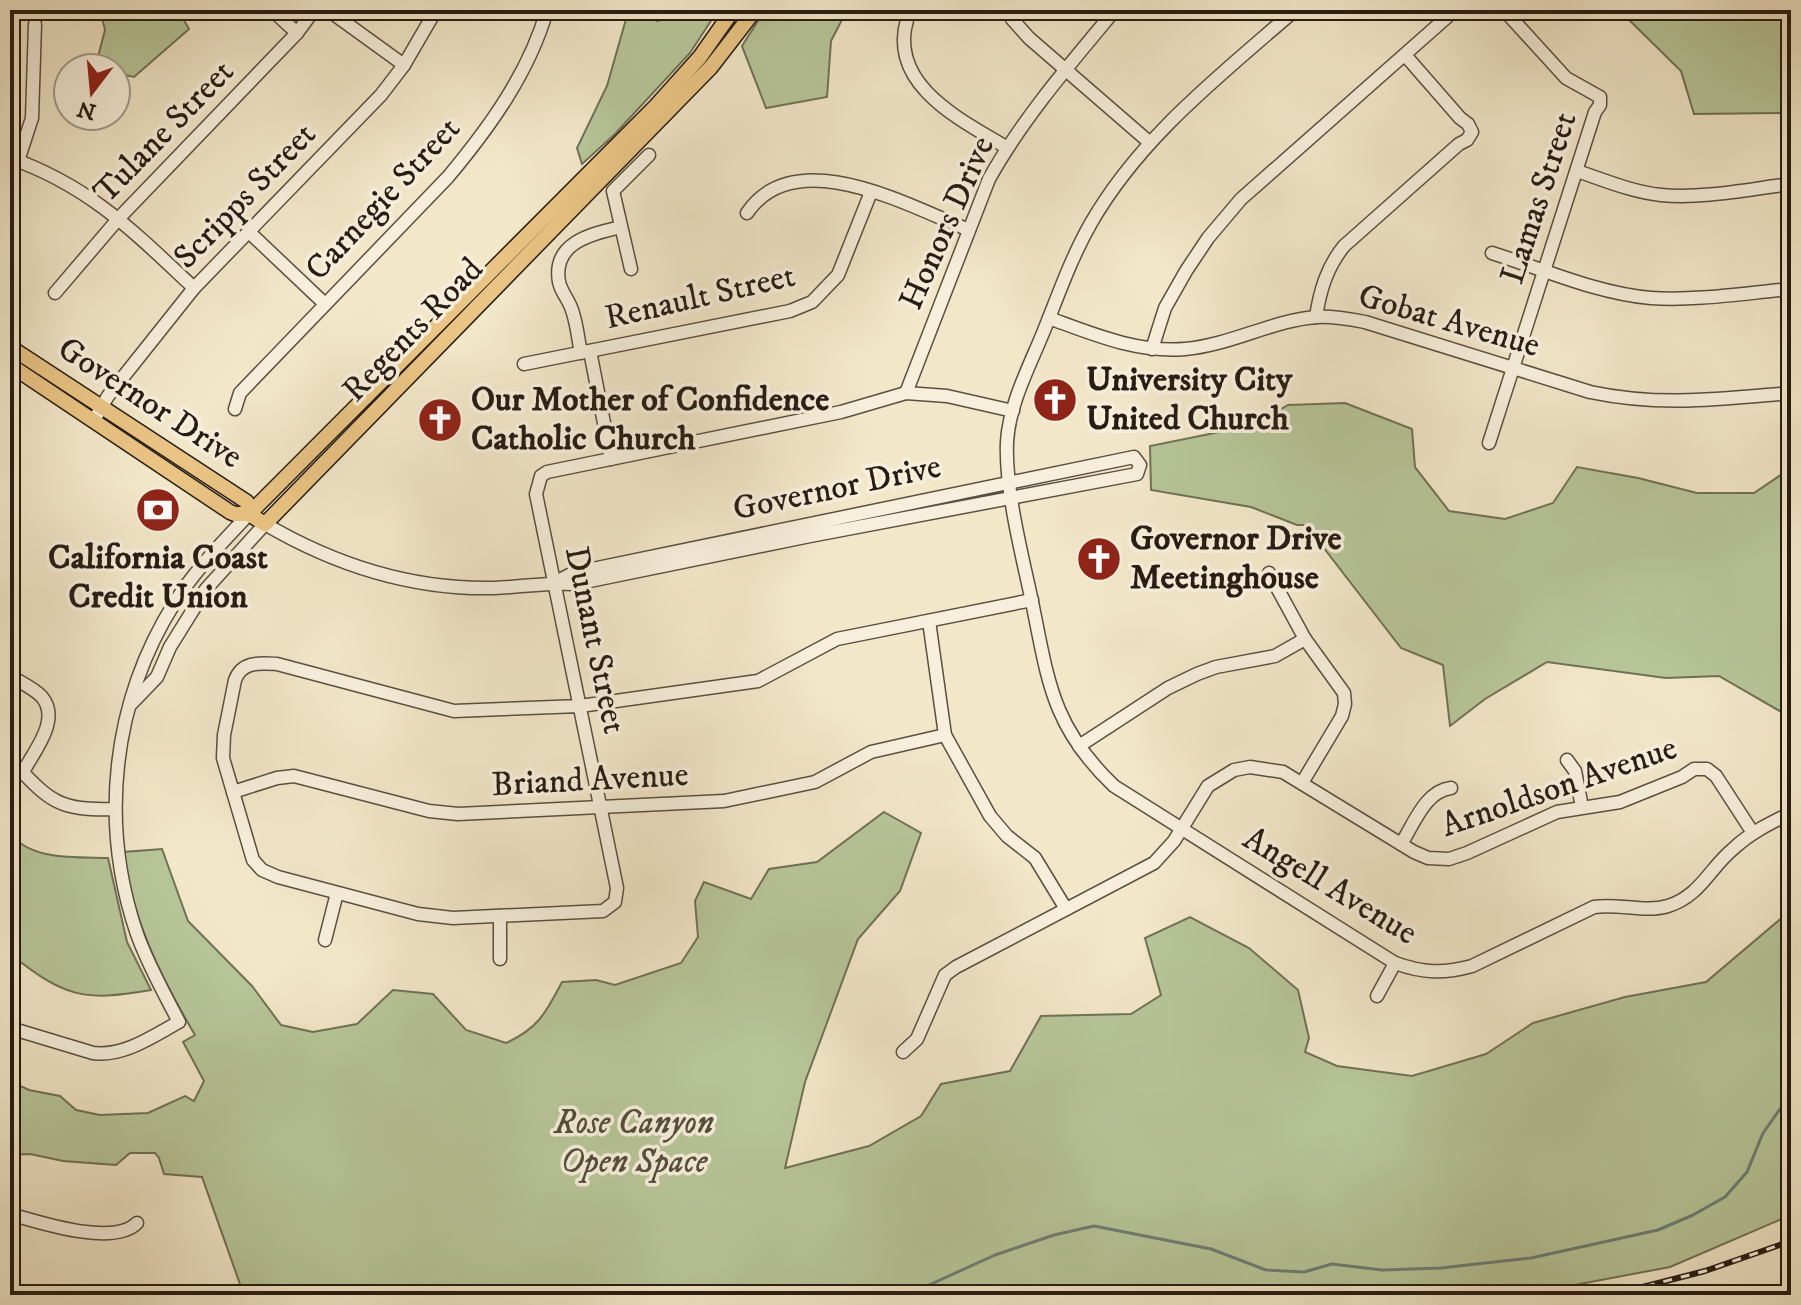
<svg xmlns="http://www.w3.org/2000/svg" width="1801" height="1305" font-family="'IM FELL DW Pica',serif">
  <rect width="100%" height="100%" fill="#f2e7c9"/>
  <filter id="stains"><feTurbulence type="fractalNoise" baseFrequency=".0025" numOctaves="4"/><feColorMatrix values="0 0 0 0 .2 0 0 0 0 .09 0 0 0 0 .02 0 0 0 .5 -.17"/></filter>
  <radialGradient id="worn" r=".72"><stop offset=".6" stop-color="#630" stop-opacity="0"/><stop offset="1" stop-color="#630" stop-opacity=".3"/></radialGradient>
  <g fill="#b7c699" stroke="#6f7156" stroke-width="2">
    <path d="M 100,10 L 178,10 L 189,29 L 134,77 L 116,73 L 116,68 L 95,68 L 105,30 Z"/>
    <path d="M 669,10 L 718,10 L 690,53 L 614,135 L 582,164 L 577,148 L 607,86 L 628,12 L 658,21 Z"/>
    <path d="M 765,10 L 847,10 L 831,41 L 827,97 L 766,108 L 742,46 Z"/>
    <path d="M 1619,10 L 1791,10 L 1791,113 L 1694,114 L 1681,71 Z"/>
    <path d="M 1345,403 L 1412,429 L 1415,467 L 1449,511 L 1505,519 L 1553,503 L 1577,467 L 1638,478 L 1697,493 L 1754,493 L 1791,468 L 1791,712 L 1783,713 L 1719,676 L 1666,678 L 1547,662 L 1485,699 L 1450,726 L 1443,665 L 1401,648 L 1306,525 L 1297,525 L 1251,507 L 1151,490 L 1150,446 L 1254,425 L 1288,405 Z"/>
    <path d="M 884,812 L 921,833 L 900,891 L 858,939 L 805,1082 L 785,1168 L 869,1146 L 921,1116 L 941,1084 L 1010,1071 L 1041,1016 L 1131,1014 L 1161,995 L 1145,938 L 1190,917 L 1249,948 L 1298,990 L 1309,1038 L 1305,1052 L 1337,1066 L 1412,1076 L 1486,1054 L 1533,1023 L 1625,997 L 1706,982 L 1791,910 L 1791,1215 L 1670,1267 L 1521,1295 L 10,1295 L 241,1287 L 202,1177 L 164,1174 L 159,1158 L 155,1153 L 130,1153 L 116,1165 L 63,1161 L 30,1154 L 10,1155 L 10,1081 L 29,1090 L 60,1096 L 76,1110 L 100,1115 L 148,1113 L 185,1096 L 194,1101 L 204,1081 L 183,1042 L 195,1035 C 160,976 132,919 123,852 L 162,849 L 188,921 L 252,986 L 281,1025 L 313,1032 L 357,1024 L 393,990 L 433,994 L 466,1030 L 506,1043 C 539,1028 546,1012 562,982 L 596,980 L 615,985 L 681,963 L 698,937 L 695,901 L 704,882 L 751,899 L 769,869 L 817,862 Z"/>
    <path d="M 10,833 C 31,861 76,857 108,858 L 127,942 L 151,990 C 82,1002 65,997 10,954 Z"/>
  </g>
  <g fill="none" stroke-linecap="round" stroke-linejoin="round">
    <path stroke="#6d7e75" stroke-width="3" d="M 915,1295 L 918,1290 L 995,1255 L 1054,1235 L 1094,1226 L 1211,1249 L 1266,1270 L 1304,1272 L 1332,1264 L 1382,1270 L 1441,1268 L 1531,1258 L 1658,1230 L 1693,1215 L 1725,1197 L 1747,1172 L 1763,1133 L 1780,1109 L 1791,1099"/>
    <g stroke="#5a4f40" stroke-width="15">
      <g id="minor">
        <path d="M 272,10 L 297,33"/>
        <path d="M 328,10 L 404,65"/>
        <path d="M 1008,10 L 1012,19 L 1029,38 L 1149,142"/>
        <path d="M 1295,10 C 1221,75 1141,136 1091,223 C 1071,258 1058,296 1043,333 C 1029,367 1009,405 1007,442 C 1005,488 1021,551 1031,597 C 1048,678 1050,725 1114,786 L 1395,963 C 1423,973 1443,974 1472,966 L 1594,907 C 1619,903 1644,913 1668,906 C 1700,896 1709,869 1733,849 C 1750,833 1770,823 1791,813"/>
        <path d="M 907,20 C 888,85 961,120 1006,147"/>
        <path d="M 10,158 C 90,186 134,232 194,288"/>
        <path d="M 18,161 L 32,118 L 35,24"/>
        <path d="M 1577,171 C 1604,180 1632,192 1661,195 C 1703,199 1749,189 1791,184"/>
        <path d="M 747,213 C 795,142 909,206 969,230"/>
        <path d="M 249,232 L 325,304"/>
        <path d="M 1492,253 C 1542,269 1599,294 1651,298 C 1697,301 1745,293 1791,289"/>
        <path d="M 631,269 L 613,191 L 649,155"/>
        <path d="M 55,293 L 119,218 L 297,33 L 314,10"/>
        <path d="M 1316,317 C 1320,290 1327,267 1344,246 L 1459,144 L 1467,140 L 1472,132 L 1468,124 L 1460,118 L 1405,55"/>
        <path d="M 1049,318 C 1093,334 1137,353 1185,349 C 1231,345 1273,320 1317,317 C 1333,316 1349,319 1365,322 L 1590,392 C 1661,407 1720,399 1791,393"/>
        <path d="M 1152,349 L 1165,308 L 1186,271 L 1208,238 L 1241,199 L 1455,10"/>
        <path d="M 590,351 L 611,459"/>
        <path d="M 581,353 C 578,339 577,324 572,310 C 569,300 561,292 559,282 C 552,242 592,234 621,227"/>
        <path d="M 524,364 L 790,311 L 812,302 L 838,275 L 871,192"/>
        <path d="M 906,393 L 989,179 C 1023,118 1070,64 1115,10"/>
        <path d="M 235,409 L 240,393 L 448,177 C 489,128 529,73 547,10"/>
        <path d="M 1013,411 L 947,396 L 906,393 L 841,412 L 547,472 L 541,476 L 536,494 L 617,888 L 615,902 L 603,911 L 453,918 L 418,914 L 278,877 L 262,870 L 253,860 L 223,758 L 224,735 L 235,680 C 242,661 260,663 277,664 L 454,711 L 580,706 L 758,681 L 837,639 L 1032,600"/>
        <path d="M 94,420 L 108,396 L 194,288 L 381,95 L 404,65 L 436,10"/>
        <path d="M 1489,443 L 1595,112 L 1600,105 L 1600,97 L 1566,78 L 1504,10"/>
        <path d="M 1269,573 L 1305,639 L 1344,693 L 1345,704 L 1342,716 L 1302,783"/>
        <path d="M 929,621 L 945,735 L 990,816 L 1007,836 L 1035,858 L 1066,909"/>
        <path d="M 10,676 C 20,682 35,689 42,697 C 61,720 34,751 23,772"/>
        <path d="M 131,704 L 157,677 L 170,647 L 206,589 L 265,524 C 335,565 413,590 495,588 C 522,587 548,582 575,584 L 810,536 L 1137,474 L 1140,465 L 1134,457 L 573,573 L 554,583"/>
        <path d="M 1079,746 L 1168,688 L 1197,674 L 1216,667 L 1275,656 L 1305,639"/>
        <path d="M 10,759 C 49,800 56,811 115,809"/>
        <path d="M 1567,760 L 1575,771 L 1582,807"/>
        <path d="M 233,792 L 277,778 L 294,776 L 429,811 L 458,814 L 724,801 L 815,782 L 871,752 L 945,735"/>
        <path d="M 1401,844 C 1414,824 1425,791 1451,788"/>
        <path d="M 500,916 L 500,959"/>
        <path d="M 325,940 L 337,893"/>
        <path d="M 1377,996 L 1395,963"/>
        <path d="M 10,1028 L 93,1053 C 124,1057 153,1036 179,1022 C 164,993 148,965 137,934 C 99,823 112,702 175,602 C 195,570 223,542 249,514"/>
        <path d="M 903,1052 L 917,1039 L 945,975 L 956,967 L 1154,863 L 1174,841 L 1208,786 L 1234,770 L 1250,767 L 1283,772 L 1414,852 L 1428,858 L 1449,859 L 1467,853 L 1557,812 L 1620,802 L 1682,777 L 1694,769 L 1707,769 L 1716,776 L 1753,833"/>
        <path d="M 10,1214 C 39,1222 113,1247 137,1223"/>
      </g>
    </g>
    <g stroke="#271c13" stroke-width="17">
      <g id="major">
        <path d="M 10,347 L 247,502 L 249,514"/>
        <path d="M 10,365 L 230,512 L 235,514 L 249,514 L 265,524 L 711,67 L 755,10"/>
        <path d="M 249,514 L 656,106 L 700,57 L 733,10"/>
      </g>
    </g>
    <use href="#minor" stroke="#f7efdc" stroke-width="12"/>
    <use href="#major" stroke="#e9c484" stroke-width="14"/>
    <g stroke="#271c13" stroke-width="6">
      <path id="rail" d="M 1611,1295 L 1705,1271 L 1791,1241"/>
    </g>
    <use href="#rail" stroke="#f7efdc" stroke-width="3" stroke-dasharray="9" stroke-linecap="butt"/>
  </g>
  <defs>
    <g id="church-disc" transform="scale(2.3)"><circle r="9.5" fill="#8f2418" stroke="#f7efdc"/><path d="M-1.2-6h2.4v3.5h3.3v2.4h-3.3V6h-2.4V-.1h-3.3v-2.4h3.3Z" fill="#fff"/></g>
    <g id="bank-disc" transform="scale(2.3)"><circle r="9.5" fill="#8f2418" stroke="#f7efdc"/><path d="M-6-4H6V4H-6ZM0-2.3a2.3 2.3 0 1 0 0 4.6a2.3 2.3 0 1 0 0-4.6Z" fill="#fff"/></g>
  </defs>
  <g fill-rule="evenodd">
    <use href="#church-disc" x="1055" y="400"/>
    <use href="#church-disc" x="440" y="420"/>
    <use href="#bank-disc" x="158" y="510"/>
    <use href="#church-disc" x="1099" y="559"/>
  </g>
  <g text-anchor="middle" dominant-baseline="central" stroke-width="7" stroke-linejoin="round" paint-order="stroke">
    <g font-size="34" fill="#271c13" stroke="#f7efdc">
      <text transform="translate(164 132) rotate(-46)">Tulane Street</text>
      <text transform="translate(245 196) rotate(-46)">Scripps Street</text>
      <text transform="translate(1539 198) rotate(-72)">Lamas Street</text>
      <text transform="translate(383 199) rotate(-47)">Carnegie Street</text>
      <text transform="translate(947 223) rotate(-66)">Honors Drive</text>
      <text transform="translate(700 297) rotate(-13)">Renault Street</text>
      <text transform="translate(1449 321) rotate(16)">Gobat Avenue</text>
      <text transform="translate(413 330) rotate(-46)">Regents Road</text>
      <text transform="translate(150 403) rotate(33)">Governor Drive</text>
      <text transform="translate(837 488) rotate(-12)">Governor Drive</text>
      <text transform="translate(595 640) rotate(78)">Dunant Street</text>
      <text transform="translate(590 780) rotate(-3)">Briand Avenue</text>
      <text transform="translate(1559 787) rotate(-19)">Arnoldson Avenue</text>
      <text transform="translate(1330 886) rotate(31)">Angell Avenue</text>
    </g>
    <g font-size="34" font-weight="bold" fill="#271c13" stroke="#f7efdc" text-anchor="start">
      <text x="1086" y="380">University City<tspan x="1086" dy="39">United Church</tspan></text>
      <text x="471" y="400">Our Mother of Confidence<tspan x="471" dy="39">Catholic Church</tspan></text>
      <text x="1130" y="539">Governor Drive<tspan x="1130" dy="39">Meetinghouse</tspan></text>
      <text x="158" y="558" text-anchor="middle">California Coast<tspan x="158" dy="39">Credit Union</tspan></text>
    </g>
    <g font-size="34" font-style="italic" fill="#524f3b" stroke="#f7efdc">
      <text x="634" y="1123">Rose Canyon<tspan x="634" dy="39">Open Space</tspan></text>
    </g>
  </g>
  <rect width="1801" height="1305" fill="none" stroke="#f2e7c9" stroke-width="40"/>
  <rect x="12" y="12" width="1777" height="1281" fill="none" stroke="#271c13" stroke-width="4"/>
  <rect x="20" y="20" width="1761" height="1265" fill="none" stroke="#271c13" stroke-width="2"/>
  <g transform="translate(92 92) rotate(196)"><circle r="38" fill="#f7efdc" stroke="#a49b8c" stroke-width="2"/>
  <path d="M0-6L14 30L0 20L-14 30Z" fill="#8f2418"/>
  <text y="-12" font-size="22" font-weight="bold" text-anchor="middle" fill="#271c13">N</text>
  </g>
  <rect width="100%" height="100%" filter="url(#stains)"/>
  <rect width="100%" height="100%" fill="url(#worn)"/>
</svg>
